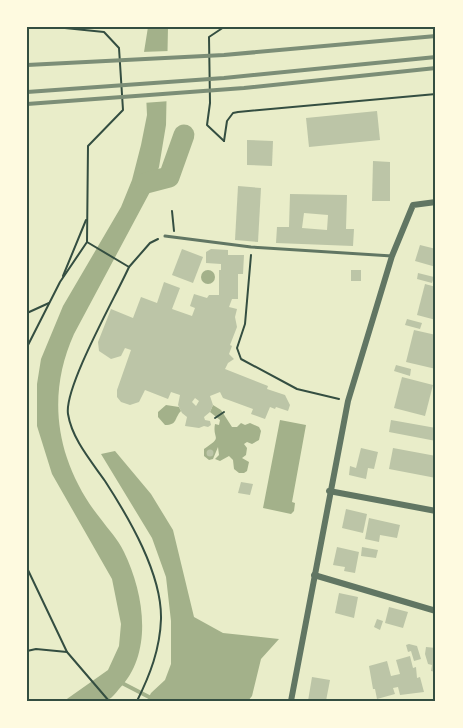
<svg xmlns="http://www.w3.org/2000/svg" width="463" height="728" font-family="'Source Serif 4',serif">
  <rect width="100%" height="100%" fill="#e9edc9"/>
  <g fill="#a3b18a">
    <path d="M 148,27 L 168,27 L 166,125 L 159,167 L 151,190 L 74,334 C 56,374 53,416 67,458 C 74,479 86,501 100,518 C 108,529 118,539 124,552 C 144,593 154,653 119,689 C 116,693 111,699 106,701 C 96,704 75,701 64,701 L 108,670 L 119,646 L 121,624 L 112,579 L 52,474 L 37,426 L 37,384 L 41,359 L 63,306 L 121,207 L 132,180 L 141,145 L 147,115 L 144,52 Z"/>
    <circle cx="208" cy="277" r="7"/>
    <path d="M 166,405 L 179,407 L 181,411 C 174,418 178,425 165,425 L 158,417 L 158,412 Z"/>
    <path d="M 213,405 L 221,410 L 232,427 L 237,427 L 241,423 L 245,425 L 250,423 L 259,427 L 261,431 L 259,440 L 252,444 L 247,442 L 244,444 L 247,448 L 246,455 L 242,458 L 249,462 L 247,471 L 244,473 L 239,473 L 234,469 L 233,460 L 229,456 L 220,461 L 215,459 L 219,455 L 218,447 L 213,459 L 209,460 L 204,456 L 204,449 C 224,436 212,440 215,424 L 219,425 L 220,420 L 210,412 Z"/>
    <path d="M 280,420 L 306,425 L 292,502 L 295,503 L 294,511 L 291,514 L 263,508 Z"/>
    <path d="M 115,451 L 151,494 L 173,530 L 194,617 L 223,633 L 279,639 L 261,659 L 252,696 L 248,701 L 147,701 L 151,693 L 165,680 L 171,664 L 171,621 L 166,577 L 152,538 L 101,454 Z"/>
  </g>
  <path fill="#e9edc9" d="M 169,51 L 170,101 L 143,103 L 141,52 Z"/>
  <g fill="none" stroke-linecap="round" stroke-linejoin="round">
    <path stroke="#a3b18a" stroke-width="4" d="M 120,682 L 149,697"/>
    <path stroke="#a3b18a" stroke-width="21" d="M 146,183 L 169,177 L 184,135"/>
  </g>
  <g fill="#bcc5a7" fill-rule="evenodd">
    <path d="M 377,111 L 380,140 L 309,147 L 306,118 Z"/>
    <path d="M 247,140 L 273,141 L 272,166 L 247,165 Z"/>
    <path d="M 373,161 L 390,162 L 390,201 L 372,201 Z"/>
    <path d="M 238,186 L 261,188 L 258,242 L 235,240 Z"/>
    <path d="M 290,194 L 347,195 L 346,229 L 354,229 L 353,246 L 276,243 L 277,227 L 289,227 ZM 304,213 L 328,215 L 327,230 L 302,228 Z"/>
    <path d="M 420,245 L 436,249 L 436,267 L 415,261 Z"/>
    <path d="M 182,249 L 203,257 L 193,283 L 172,275 Z"/>
    <path d="M 211,249 L 228,250 L 228,255 L 244,255 L 243,274 L 238,274 L 238,299 L 232,299 L 229,307 L 237,309 L 235,317 L 237,327 L 230,345 L 232,346 L 229,354 L 234,359 L 228,363 L 225,369 L 268,386 L 267,389 L 285,395 L 290,405 L 288,411 L 276,407 L 275,409 L 270,407 L 265,419 L 251,414 L 253,409 L 223,398 L 220,392 L 210,396 L 213,405 L 210,412 L 204,417 L 205,420 L 210,421 L 211,425 L 208,427 L 204,426 L 199,428 L 185,426 L 187,417 L 182,413 L 178,405 L 180,395 L 171,392 L 168,399 L 145,390 L 139,402 L 130,405 L 121,402 L 117,397 L 117,390 L 131,350 L 125,348 L 121,356 L 111,359 L 99,351 L 98,342 L 111,309 L 133,318 L 141,297 L 157,303 L 164,282 L 180,288 L 172,309 L 192,316 L 195,308 L 190,306 L 194,294 L 207,298 L 209,295 L 219,295 L 219,270 L 221,270 L 221,264 L 206,263 L 206,252 ZM 195,398 L 199,401 L 196,406 L 192,402 Z"/>
    <rect x="351" y="270" width="10" height="11"/>
    <path d="M 418,273 L 434,277 L 432,283 L 417,279 Z"/>
    <path d="M 425,284 L 436,287 L 436,320 L 417,315 Z"/>
    <path d="M 407,319 L 422,323 L 420,329 L 405,325 Z"/>
    <path d="M 414,330 L 436,335 L 436,369 L 406,362 Z"/>
    <path d="M 396,365 L 411,369 L 410,376 L 394,371 Z"/>
    <path d="M 402,377 L 433,385 L 425,416 L 394,408 Z"/>
    <path d="M 391,420 L 436,428 L 436,441 L 389,432 Z"/>
    <path d="M 361,448 L 378,452 L 374,469 L 368,468 L 366,479 L 349,475 L 350,466 L 356,468 Z"/>
    <path d="M 393,448 L 436,456 L 436,478 L 389,469 Z"/>
    <circle cx="210" cy="453" r="3.5"/>
    <path d="M 241,482 L 253,484 L 250,495 L 238,493 Z"/>
    <path d="M 346,509 L 367,514 L 363,533 L 342,528 Z"/>
    <path d="M 369,518 L 400,525 L 397,538 L 380,535 L 379,542 L 365,539 Z"/>
    <path d="M 337,547 L 359,552 L 355,573 L 344,571 L 345,567 L 333,565 Z"/>
    <path d="M 362,547 L 378,550 L 376,558 L 361,556 Z"/>
    <path d="M 339,593 L 358,597 L 354,618 L 335,613 Z"/>
    <path d="M 389,607 L 408,612 L 403,628 L 385,623 Z"/>
    <path d="M 377,619 L 383,621 L 380,630 L 374,627 Z"/>
    <path d="M 409,644 L 417,646 L 421,659 L 414,661 L 411,651 L 408,652 L 406,645 Z"/>
    <path d="M 426,647 L 436,648 L 436,672 L 431,671 L 432,665 L 428,664 L 425,654 Z"/>
    <path d="M 410,656 L 413,668 L 416,667 L 417,678 L 420,677 L 424,692 L 400,695 L 398,687 L 393,688 L 395,694 L 377,699 L 375,689 L 373,689 L 369,666 L 387,661 L 391,676 L 400,674 L 396,660 Z"/>
    <path d="M 312,677 L 330,680 L 326,701 L 308,701 Z"/>
  </g>
  <g fill="none" stroke-linecap="round" stroke-linejoin="round">
    <g stroke="#344e41" stroke-width="2">
      <path d="M 224,27 L 209,37 L 210,103 L 207,125 L 224,141"/>
      <path d="M 224,141 L 227,121 L 233,113 L 238,112 L 436,94"/>
      <path d="M 172,211 L 174,231"/>
      <path d="M 87,242 L 129,267 L 150,243 L 158,239"/>
      <path d="M 251,255 L 245,324 L 237,348 L 241,359 L 297,389 L 339,399"/>
      <path d="M 129,267 C 116,296 64,387 68,414 C 72,439 91,461 105,481 C 129,518 162,574 161,619 C 160,649 150,675 137,701"/>
      <path d="M 63,276 L 86,220"/>
      <path d="M 27,313 L 49,303"/>
      <path d="M 27,347 L 60,282 L 87,242 L 88,146 L 123,110 L 119,48 L 104,32 L 55,27"/>
      <path d="M 215,418 L 224,412"/>
      <path d="M 27,568 L 67,652"/>
      <path d="M 27,651 L 36,649 L 67,652 L 109,701"/>
    </g>
    <path stroke="#617663" stroke-width="3" d="M 165,236 L 251,247 L 392,256"/>
    <g stroke="#617663" stroke-width="6">
      <path d="M 329,491 L 436,511"/>
      <path d="M 314,575 L 436,611"/>
      <path d="M 291,701 L 348,401 L 392,256 L 413,205 L 436,202"/>
    </g>
    <g stroke="#7c8e77" stroke-width="4">
      <path d="M 27,65 L 224,55 L 436,36"/>
      <path d="M 27,92 L 224,78 L 436,57"/>
      <path d="M 27,104 L 244,88 L 436,68"/>
    </g>
  </g>
  <rect width="463" height="728" fill="none" stroke="#fefae0" stroke-width="57"/>
  <rect x="28" y="28" width="406" height="672" fill="none" stroke="#344e41" stroke-width="2"/>
</svg>
